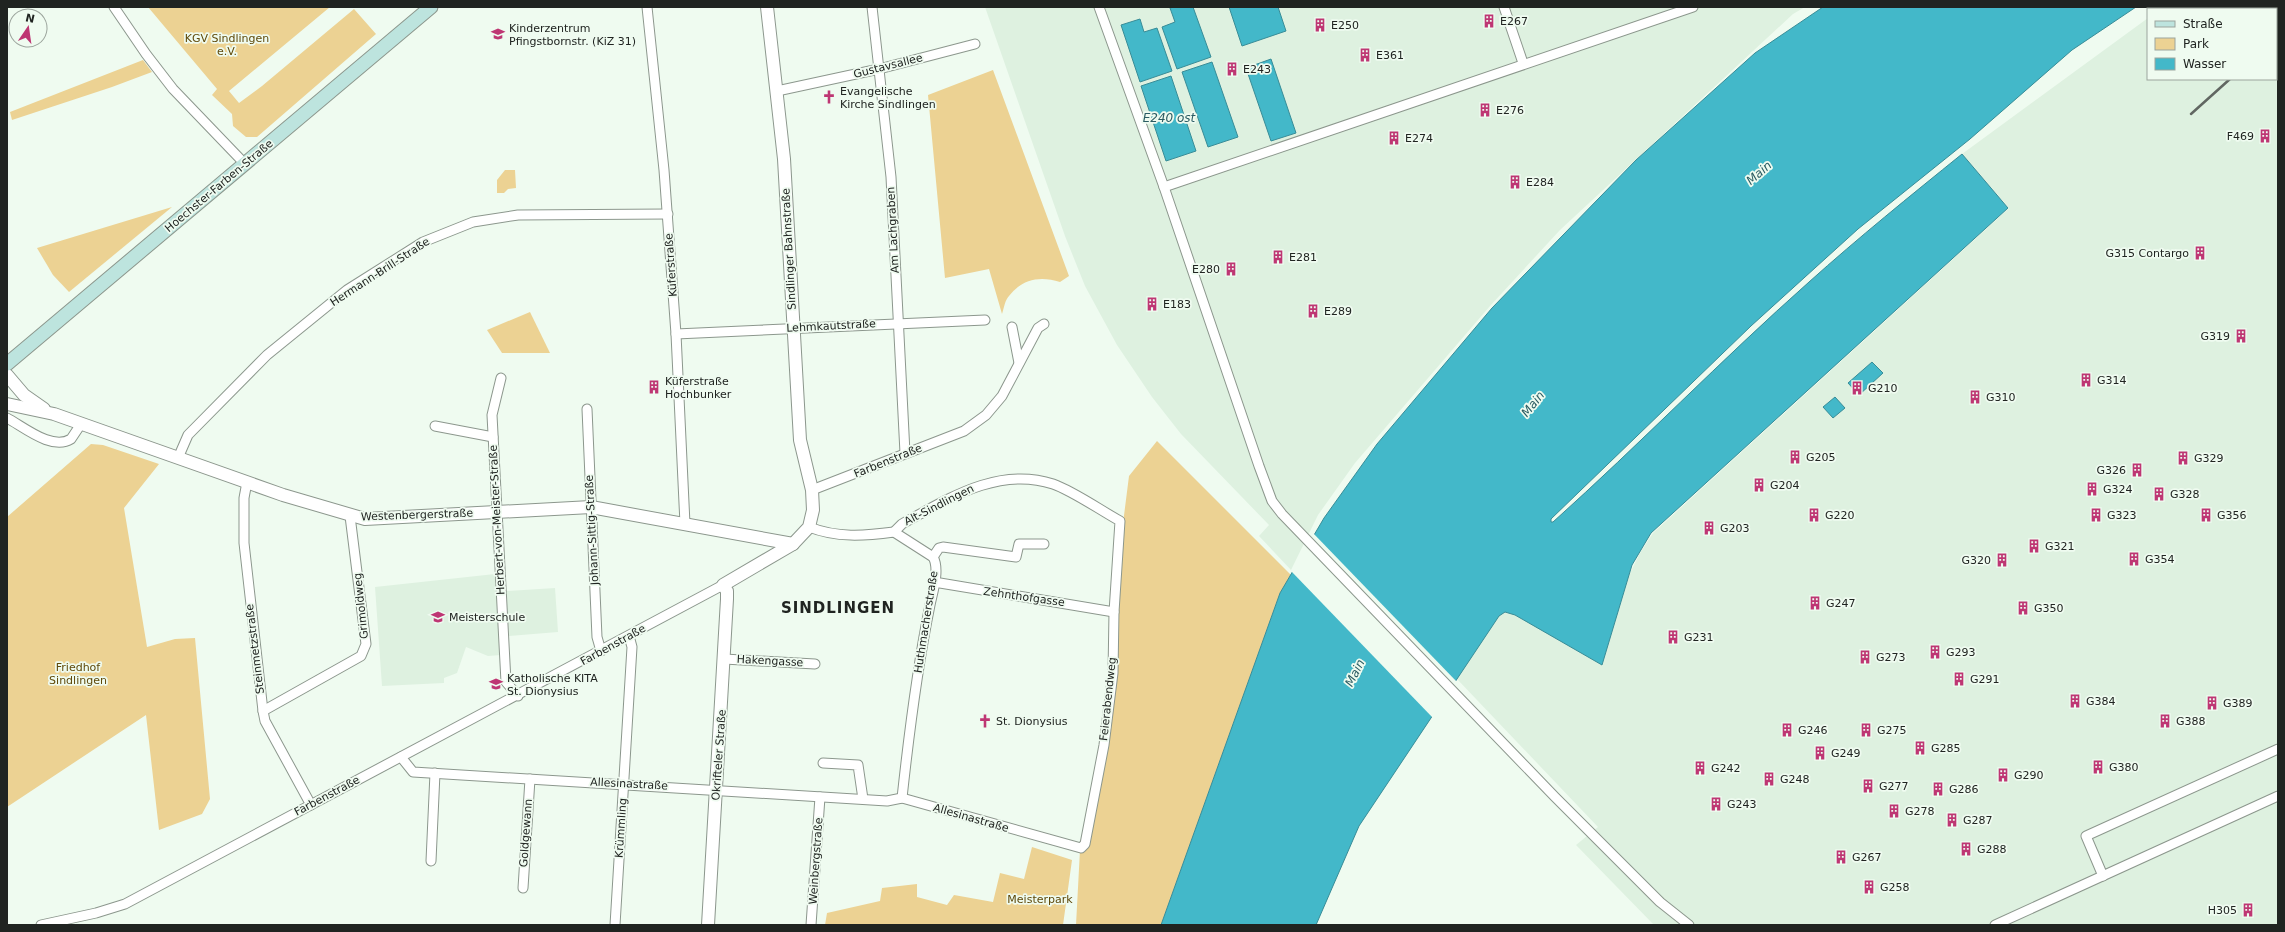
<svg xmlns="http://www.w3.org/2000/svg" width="2285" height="932" font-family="'DejaVu Sans',sans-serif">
  <rect width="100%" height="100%" fill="#effbf0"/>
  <g fill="#def1e0">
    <path d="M 985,7 L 1805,7 L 1793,14 L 1560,230 L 1490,306 L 1355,463 L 1318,515 L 1291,570 L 1259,536 L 1269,525 L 1181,434 L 1152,397 L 1117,345 L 1085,286 L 1065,236 Z"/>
    <path d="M 2163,7 L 2278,7 L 2278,925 L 1654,925 L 1576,845 L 1598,827 L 1457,679 L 1498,616 L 1505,612 L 1515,615 L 1602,665 L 1630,573 L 1640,553 L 1653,533 L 2009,208 L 1962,154 L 2148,18 L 2148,79 L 2276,79 L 2276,9 L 2160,9 Z"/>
    <path d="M 495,574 L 501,655 L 488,656 L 466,647 L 457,673 L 444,678 L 444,683 L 382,686 L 375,587 Z"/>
    <path d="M 555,588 L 558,632 L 509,636 L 506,591 Z"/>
  </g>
  <g fill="#ecd293">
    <path d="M 148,7 L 330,7 L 229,91 L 239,103 L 262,86 L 354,9 L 376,34 L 257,137 L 246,137 L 233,126 L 232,114 L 212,95 L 217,89 Z"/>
    <path d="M 143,60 L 152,72 L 112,87 L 12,120 L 10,112 Z"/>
    <path d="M 993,70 L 1069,276 L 1060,282 C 1041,276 1023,278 1009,296 C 1005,300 1004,308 1002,314 L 989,269 L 945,278 L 928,95 Z"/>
    <path d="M 505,170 L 515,170 L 516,188 L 508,189 L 504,193 L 497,193 L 497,180 Z"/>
    <path d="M 172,207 L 69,292 L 53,275 L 37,248 Z"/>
    <path d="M 530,312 L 550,353 L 502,353 L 487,330 Z"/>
    <path d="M 1157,441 L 1291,575 L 1280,593 L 1161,925 L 1076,925 L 1080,850 L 1105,751 L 1120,547 L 1129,476 Z"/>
    <path d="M 91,444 L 103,445 L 159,464 L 124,508 L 147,647 L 175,639 L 195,638 L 210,799 L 202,814 L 159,830 L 146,715 L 7,807 L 7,517 Z"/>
    <path d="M 1032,847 L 1072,860 L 1063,925 L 825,925 L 827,913 L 880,901 L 882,888 L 917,884 L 917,897 L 947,905 L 954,895 L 993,902 L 1000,873 L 1024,879 Z"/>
  </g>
  <g fill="#43b8c9" stroke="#388c97">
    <path d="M 1174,7 L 1193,7 L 1211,57 L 1177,69 L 1162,27 L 1175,22 L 1170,8 Z"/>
    <path d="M 1229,7 L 1278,7 L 1286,31 L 1242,46 Z"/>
    <path d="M 1823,7 L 2136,7 L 2072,50 L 1970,139 L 1858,229 L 1751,326 L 1551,519 L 1551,522 L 1553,522 C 1640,444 1721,360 1809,282 C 1858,238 1910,196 1962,154 L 2008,208 L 1651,533 L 1632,565 L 1602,665 L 1515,615 L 1505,612 L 1499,616 L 1359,826 L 1316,925 L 1161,925 L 1280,593 L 1324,518 L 1377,444 L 1492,308 L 1636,160 L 1755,53 Z"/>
    <path d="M 1140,19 L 1144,32 L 1157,28 L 1172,71 L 1140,82 L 1121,25 Z"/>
    <path d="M 1271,59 L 1296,133 L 1271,141 L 1246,68 Z"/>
    <path d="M 1212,62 L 1238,137 L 1208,147 L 1182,72 Z"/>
    <path d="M 1171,76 L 1196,151 L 1166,161 L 1141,86 Z"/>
    <path d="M 1872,362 L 1883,373 L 1859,395 L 1848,383 Z"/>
    <path d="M 1835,397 L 1845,408 L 1833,418 L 1823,407 Z"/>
  </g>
  <path fill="#effbf0" d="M 1313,533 L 1457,682 L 1433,718 L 1291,571 Z"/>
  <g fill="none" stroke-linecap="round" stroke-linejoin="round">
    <g stroke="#8c978d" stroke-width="11">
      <g id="minor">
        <path d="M 114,7 L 146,54 L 173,89 L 245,164"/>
        <path d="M 647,7 L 664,170 L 676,334 L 685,524"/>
        <path d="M 872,7 L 891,177 L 905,453"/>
        <path d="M 1099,7 L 1164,187 L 1259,466 L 1272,501 L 1282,514 L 1555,797 L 1660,902 L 1689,925"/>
        <path d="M 1504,7 L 1523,63"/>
        <path d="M 777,91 L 879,69 L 975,44"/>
        <path d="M 1164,187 L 1693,7"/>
        <path d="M 1012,327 L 1019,363"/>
        <path d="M 676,334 L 985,320"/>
        <path d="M 501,378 L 492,415 L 506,682 L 518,696"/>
        <path d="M 587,409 L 597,637 L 601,651"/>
        <path d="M 7,418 C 24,427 52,451 71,439 L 81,424"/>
        <path d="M 435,426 L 493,437"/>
        <path d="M 178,458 L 188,435 L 267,355 L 347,290 L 423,242 L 473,222 L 518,215 L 668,214"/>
        <path d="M 247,482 L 244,498 L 244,543 L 263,711 L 265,721 L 311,805"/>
        <path d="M 812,490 L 964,431 L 986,415 L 1002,396 L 1038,328 L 1044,324"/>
        <path d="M 809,527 C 837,538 864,536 894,532 L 933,557 C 940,569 933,591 930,605 C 917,669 909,733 902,798"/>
        <path d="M 933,557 L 939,548 L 943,547 L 1016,557 L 1019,544 L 1044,544"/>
        <path d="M 934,582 L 1114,612"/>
        <path d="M 724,659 L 815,664"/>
        <path d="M 263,711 L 361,656 L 366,644 L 350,516"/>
        <path d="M 401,757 L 413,772 L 887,801 L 902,798 L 1081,848 L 1085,844 L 1104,745 L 1113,673 L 1114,612 L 1120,521 C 1100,510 1073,491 1053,484 C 998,466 948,499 902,524 L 894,532"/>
        <path d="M 823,763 L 858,765 L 863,799"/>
        <path d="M 431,861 L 435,773"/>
        <path d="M 2103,876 L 2086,836 L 2278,749"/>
        <path d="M 523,888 L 530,779"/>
        <path d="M 41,925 L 96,913 L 125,904 L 723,585"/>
        <path d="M 615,925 L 632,647 L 629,636"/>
        <path d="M 811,925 L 820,797"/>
        <path d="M 1995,925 L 2278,796"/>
      </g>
    </g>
    <g stroke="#8c978d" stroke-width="14">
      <g id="tertiary">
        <path d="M 7,375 L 24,395 L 44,409"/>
        <path d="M 7,404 L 54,414 L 283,495 L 365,519 L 591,507 L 793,544"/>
        <path d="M 708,925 L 727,599 L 727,591 L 723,585 L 793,544 L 809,527 L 813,510 L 812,490 L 800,440 L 784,159 L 767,7"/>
      </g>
    </g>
    <g stroke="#8c978d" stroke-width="15">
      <path id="secondary" d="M 7,364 L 431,7"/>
    </g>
    <use href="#minor" stroke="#fff" stroke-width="9"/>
    <use href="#tertiary" stroke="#fff" stroke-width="12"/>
    <use href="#secondary" stroke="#bde4de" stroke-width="13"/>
    <g stroke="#616762" stroke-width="2.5">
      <path d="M 2276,45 L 2278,44"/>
      <path d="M 2191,114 L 2230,79"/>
    </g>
  </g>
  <defs>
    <g id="building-bare" transform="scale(1.08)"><path d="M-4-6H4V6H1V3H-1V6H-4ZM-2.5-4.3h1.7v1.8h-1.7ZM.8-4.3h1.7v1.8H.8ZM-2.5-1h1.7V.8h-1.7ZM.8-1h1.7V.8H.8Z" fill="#be3673" stroke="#effbf0" stroke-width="2.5" paint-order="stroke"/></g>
    <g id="school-bare" transform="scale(1.08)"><path d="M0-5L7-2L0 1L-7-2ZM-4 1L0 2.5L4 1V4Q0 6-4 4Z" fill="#be3673" stroke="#effbf0" stroke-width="2.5" paint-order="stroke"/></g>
    <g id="church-bare" transform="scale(1.08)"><path d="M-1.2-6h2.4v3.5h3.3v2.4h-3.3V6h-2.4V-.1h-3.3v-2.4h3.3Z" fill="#be3673" stroke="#effbf0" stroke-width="2.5" paint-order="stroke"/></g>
  </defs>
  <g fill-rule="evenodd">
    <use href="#building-bare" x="1489" y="21"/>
    <use href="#building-bare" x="1320" y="25"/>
    <use href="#school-bare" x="498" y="34"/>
    <use href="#building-bare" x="1365" y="55"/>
    <use href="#building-bare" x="1232" y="69"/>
    <use href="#church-bare" x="829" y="97"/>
    <use href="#building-bare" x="1485" y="110"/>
    <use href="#building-bare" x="2265" y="136"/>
    <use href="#building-bare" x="1394" y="138"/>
    <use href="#building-bare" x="1515" y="182"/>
    <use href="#building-bare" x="2200" y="253"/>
    <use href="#building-bare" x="1278" y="257"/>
    <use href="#building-bare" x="1231" y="269"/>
    <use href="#building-bare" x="1152" y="304"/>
    <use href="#building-bare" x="1313" y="311"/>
    <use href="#building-bare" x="2241" y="336"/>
    <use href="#building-bare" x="2086" y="380"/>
    <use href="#building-bare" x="654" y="387"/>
    <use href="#building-bare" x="1857" y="388"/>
    <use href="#building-bare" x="1975" y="397"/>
    <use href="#building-bare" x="1795" y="457"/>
    <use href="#building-bare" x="2183" y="458"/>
    <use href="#building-bare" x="2137" y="470"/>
    <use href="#building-bare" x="1759" y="485"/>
    <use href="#building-bare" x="2092" y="489"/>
    <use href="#building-bare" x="2159" y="494"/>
    <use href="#building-bare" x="1814" y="515"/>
    <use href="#building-bare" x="2096" y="515"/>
    <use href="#building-bare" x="2206" y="515"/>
    <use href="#building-bare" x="1709" y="528"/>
    <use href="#building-bare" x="2034" y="546"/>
    <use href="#building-bare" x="2134" y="559"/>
    <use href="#building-bare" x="2002" y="560"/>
    <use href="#building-bare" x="1815" y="603"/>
    <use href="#building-bare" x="2023" y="608"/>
    <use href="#school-bare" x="438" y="617"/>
    <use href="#building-bare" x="1673" y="637"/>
    <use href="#building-bare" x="1935" y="652"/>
    <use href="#building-bare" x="1865" y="657"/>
    <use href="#building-bare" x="1959" y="679"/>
    <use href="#school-bare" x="496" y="684"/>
    <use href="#building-bare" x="2075" y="701"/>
    <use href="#building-bare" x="2212" y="703"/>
    <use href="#church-bare" x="985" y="721"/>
    <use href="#building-bare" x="2165" y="721"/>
    <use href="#building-bare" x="1787" y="730"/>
    <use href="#building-bare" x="1866" y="730"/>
    <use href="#building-bare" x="1920" y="748"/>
    <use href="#building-bare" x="1820" y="753"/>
    <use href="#building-bare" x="2098" y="767"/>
    <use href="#building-bare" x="1700" y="768"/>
    <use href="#building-bare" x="2003" y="775"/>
    <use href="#building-bare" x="1769" y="779"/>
    <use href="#building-bare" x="1868" y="786"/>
    <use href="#building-bare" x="1938" y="789"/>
    <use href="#building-bare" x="1716" y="804"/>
    <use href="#building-bare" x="1894" y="811"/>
    <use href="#building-bare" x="1952" y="820"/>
    <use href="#building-bare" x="1966" y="849"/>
    <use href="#building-bare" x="1841" y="857"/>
    <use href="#building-bare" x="1869" y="887"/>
    <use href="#building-bare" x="2248" y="910"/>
  </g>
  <g text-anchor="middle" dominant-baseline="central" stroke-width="3.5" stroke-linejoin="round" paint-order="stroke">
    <g font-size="11" fill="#202421" stroke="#effbf0" text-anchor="start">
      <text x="1500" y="21">E267</text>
      <text x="1331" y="25">E250</text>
      <text x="509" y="28">Kinderzentrum<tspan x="509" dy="13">Pfingstbornstr. (KiZ 31)</tspan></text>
      <text x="1376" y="55">E361</text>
      <text x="1243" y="69">E243</text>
      <text x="840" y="91">Evangelische<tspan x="840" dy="13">Kirche Sindlingen</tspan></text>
      <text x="1496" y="110">E276</text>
      <text x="2254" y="136" text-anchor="end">F469</text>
      <text x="1405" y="138">E274</text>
      <text x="1526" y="182">E284</text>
      <text x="2189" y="253" text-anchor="end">G315 Contargo</text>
      <text x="1289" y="257">E281</text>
      <text x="1220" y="269" text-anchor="end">E280</text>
      <text x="1163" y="304">E183</text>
      <text x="1324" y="311">E289</text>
      <text x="2230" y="336" text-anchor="end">G319</text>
      <text x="2097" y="380">G314</text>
      <text x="665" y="381">Küferstraße<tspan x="665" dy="13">Hochbunker</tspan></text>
      <text x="1868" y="388">G210</text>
      <text x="1986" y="397">G310</text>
      <text x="1806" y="457">G205</text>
      <text x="2194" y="458">G329</text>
      <text x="2126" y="470" text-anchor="end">G326</text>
      <text x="1770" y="485">G204</text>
      <text x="2103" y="489">G324</text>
      <text x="2170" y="494">G328</text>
      <text x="1825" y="515">G220</text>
      <text x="2107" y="515">G323</text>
      <text x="2217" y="515">G356</text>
      <text x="1720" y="528">G203</text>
      <text x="2045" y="546">G321</text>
      <text x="2145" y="559">G354</text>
      <text x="1991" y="560" text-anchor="end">G320</text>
      <text x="1826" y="603">G247</text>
      <text x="2034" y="608">G350</text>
      <text x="449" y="617">Meisterschule</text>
      <text x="1684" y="637">G231</text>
      <text x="1946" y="652">G293</text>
      <text x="1876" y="657">G273</text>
      <text x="507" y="678">Katholische KITA<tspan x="507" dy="13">St. Dionysius</tspan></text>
      <text x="1970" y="679">G291</text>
      <text x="2086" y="701">G384</text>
      <text x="2223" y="703">G389</text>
      <text x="996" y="721">St. Dionysius</text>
      <text x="2176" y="721">G388</text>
      <text x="1798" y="730">G246</text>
      <text x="1877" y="730">G275</text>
      <text x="1931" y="748">G285</text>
      <text x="1831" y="753">G249</text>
      <text x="2109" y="767">G380</text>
      <text x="1711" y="768">G242</text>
      <text x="2014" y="775">G290</text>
      <text x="1780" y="779">G248</text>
      <text x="1879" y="786">G277</text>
      <text x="1949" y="789">G286</text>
      <text x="1727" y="804">G243</text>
      <text x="1905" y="811">G278</text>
      <text x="1963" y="820">G287</text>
      <text x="1977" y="849">G288</text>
      <text x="1852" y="857">G267</text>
      <text x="1880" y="887">G258</text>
      <text x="2237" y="910" text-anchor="end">H305</text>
    </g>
    <g font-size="11" fill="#5f4909" stroke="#effbf0">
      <text x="227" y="38">KGV Sindlingen<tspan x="227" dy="13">e.V.</tspan></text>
      <text x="78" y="667">Friedhof<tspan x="78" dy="13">Sindlingen</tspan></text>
      <text x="1040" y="899">Meisterpark</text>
    </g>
    <g font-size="11" fill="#202421" stroke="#effbf0">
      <text transform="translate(888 66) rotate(-14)">Gustavsallee</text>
      <text transform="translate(219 186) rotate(-40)">Hoechster-Farben-Straße</text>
      <text transform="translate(893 230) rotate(-93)">Am Lachgraben</text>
      <text transform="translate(789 249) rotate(-93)">Sindlinger Bahnstraße</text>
      <text transform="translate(671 265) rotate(-94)">Küferstraße</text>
      <text transform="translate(380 272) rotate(-33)">Hermann-Brill-Straße</text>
      <text transform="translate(831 326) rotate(-3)">Lehmkautstraße</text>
      <text transform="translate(888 461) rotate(-22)">Farbenstraße</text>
      <text transform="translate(939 505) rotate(-27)">Alt-Sindlingen</text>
      <text transform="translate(417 515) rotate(-2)">Westenbergerstraße</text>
      <text transform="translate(497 520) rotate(-93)">Herbert-von-Meister-Straße</text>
      <text transform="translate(592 530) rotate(-93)">Johann-Sittig-Straße</text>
      <text transform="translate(1024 597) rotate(8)">Zehnthofgasse</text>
      <text transform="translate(361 606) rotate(-96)">Grimoldweg</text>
      <text transform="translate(926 622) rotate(-81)">Huthmacherstraße</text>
      <text transform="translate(613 645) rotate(-29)">Farbenstraße</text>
      <text transform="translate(255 649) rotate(-97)">Steinmetzstraße</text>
      <text transform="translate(770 661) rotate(3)">Hakengasse</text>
      <text transform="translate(1108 699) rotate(-84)">Feierabendweg</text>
      <text transform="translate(719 755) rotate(-86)">Okrifteler Straße</text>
      <text transform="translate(629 784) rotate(3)">Allesinastraße</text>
      <text transform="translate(327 796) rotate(-28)">Farbenstraße</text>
      <text transform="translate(971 818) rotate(16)">Allesinastraße</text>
      <text transform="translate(621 828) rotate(-86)">Krümmling</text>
      <text transform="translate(526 833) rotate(-86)">Goldgewann</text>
      <text transform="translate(816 861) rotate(-86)">Weinbergstraße</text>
    </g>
    <g font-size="12" font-style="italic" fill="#2b5c63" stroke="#effbf0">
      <text x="1169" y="118">E240 ost</text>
      <text transform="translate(1759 173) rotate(-41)">Main</text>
      <text transform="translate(1533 404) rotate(-51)">Main</text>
      <text transform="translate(1355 673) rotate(-63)">Main</text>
    </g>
    <g font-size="15" font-weight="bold" letter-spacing="1" fill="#202421" stroke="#effbf0">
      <text x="838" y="608">SINDLINGEN</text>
    </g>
  </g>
  <rect width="2285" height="932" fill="none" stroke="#202421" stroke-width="16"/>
  <rect x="2147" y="8" width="130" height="72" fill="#effbf0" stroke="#9ca59d"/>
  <rect x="2155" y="21" width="20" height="6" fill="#bde4de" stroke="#9ca59d"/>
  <text x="2183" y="28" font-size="12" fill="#202421">Straße</text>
  <rect x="2155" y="38" width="20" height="12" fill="#ecd293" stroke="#9ca59d"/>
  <text x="2183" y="48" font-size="12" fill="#202421">Park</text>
  <rect x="2155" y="58" width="20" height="12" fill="#43b8c9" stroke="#9ca59d"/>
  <text x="2183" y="68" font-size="12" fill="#202421">Wasser</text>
  <g transform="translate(28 28) rotate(13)"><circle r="19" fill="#effbf0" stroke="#9ca59d"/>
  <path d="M0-3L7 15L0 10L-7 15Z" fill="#be3673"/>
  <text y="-6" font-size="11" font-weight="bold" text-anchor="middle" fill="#202421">N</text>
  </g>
</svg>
